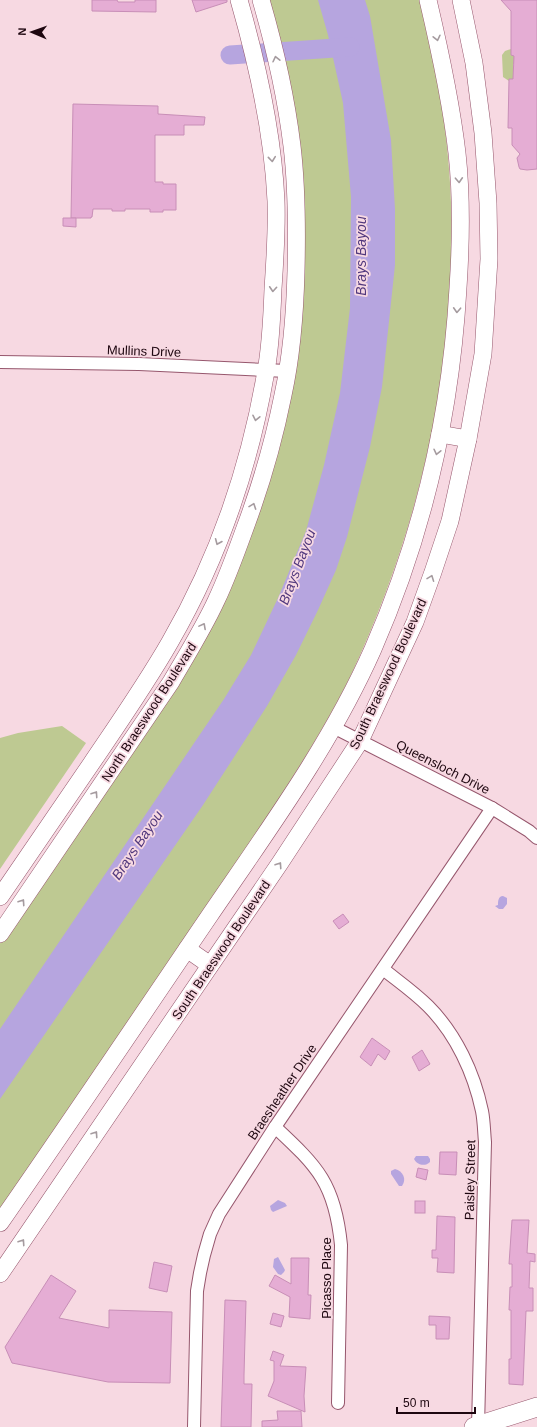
<svg xmlns="http://www.w3.org/2000/svg" width="537" height="1427" font-family="Arial,sans-serif">
  <rect width="100%" height="100%" fill="#f7d9e2"/>
  <g fill="#bec992">
    <path d="M 268,0 L 420,0 C 424,15 429,30 432,45 C 442,97 449,150 451,202 C 458,364 419,531 350,677 C 327,724 299,767 272,810 L 0,1209 L 0,942 L 242,557 L 303,269 Z"/>
    <path d="M 511,49 L 511,55 L 537,56 L 537,65 L 513,64 L 513,79 L 509,81 L 503,77 L 502,55 L 505,51 Z"/>
    <path d="M 62,726 L 86,743 L 0,869 L 0,738 L 18,733 Z"/>
  </g>
  <g fill="#b6a5df">
    <path d="M 318,0 L 365,0 L 370,16 L 391,140 L 395,209 L 395,265 L 382,387 L 370,447 L 347,537 L 336,570 L 318,610 L 296,655 L 267,706 L 203,805 L 0,1099 L 0,1029 L 224,699 L 251,655 L 278,598 L 306,531 L 324,465 L 340,393 L 350,308 L 351,197 L 343,103 L 328,35 Z"/>
    <path d="M 503,896 L 507,898 L 507,904 L 503,909 L 499,909 L 495,906 L 498,905 C 498,902 498,896 503,896 Z"/>
    <path d="M 416,1156 L 428,1156 L 430,1159 L 430,1162 C 425,1167 417,1165 414,1159 Z"/>
    <path d="M 395,1169 C 403,1171 407,1179 402,1186 L 399,1186 L 391,1174 L 391,1171 Z"/>
    <path d="M 278,1200 L 285,1203 L 287,1206 L 273,1212 L 271,1210 L 270,1206 Z"/>
    <path d="M 278,1257 L 285,1270 L 284,1272 L 281,1275 L 278,1274 L 273,1267 L 274,1259 Z"/>
  </g>
  <g fill="none" stroke-linecap="round" stroke-linejoin="round">
    <path stroke="#b6a5df" stroke-width="19" d="M 230,55 L 350,47"/>
  </g>
  <g fill="#e5add4" stroke="#c88eb7">
    <path d="M 92,0 L 117,0 L 118,2 L 135,2 L 135,0 L 156,0 L 156,12 L 92,11 Z"/>
    <path d="M 192,0 L 227,0 L 227,2 L 196,12 Z"/>
    <path d="M 501,0 L 537,0 L 537,169 L 527,170 L 520,169 L 519,167 L 517,158 L 520,154 L 512,145 L 512,128 L 508,128 L 509,79 L 513,79 L 514,56 L 511,55 L 511,11 Z"/>
    <path d="M 73,104 L 158,106 L 158,114 L 205,117 L 204,125 L 184,125 L 184,135 L 155,135 L 155,182 L 163,182 L 163,184 L 176,184 L 176,210 L 163,210 L 163,212 L 150,212 L 150,209 L 125,209 L 125,211 L 112,211 L 112,209 L 93,209 L 92,217 L 91,217 L 91,218 L 71,218 Z"/>
    <path d="M 63,218 L 76,218 L 76,227 L 63,226 Z"/>
    <path d="M 343,914 L 349,922 L 339,929 L 333,921 Z"/>
    <path d="M 372,1038 L 390,1051 L 385,1060 L 378,1054 L 371,1066 L 360,1057 Z"/>
    <path d="M 422,1050 L 430,1064 L 419,1071 L 412,1057 Z"/>
    <path d="M 440,1152 L 457,1152 L 456,1175 L 439,1174 Z"/>
    <path d="M 418,1168 L 428,1170 L 426,1180 L 416,1177 Z"/>
    <rect x="415" y="1201" width="10" height="12"/>
    <path d="M 437,1216 L 455,1217 L 454,1273 L 437,1272 L 438,1258 L 432,1258 L 432,1250 L 436,1250 Z"/>
    <path d="M 512,1220 L 529,1220 L 527,1253 L 535,1254 L 535,1262 L 530,1261 L 529,1288 L 533,1288 L 533,1311 L 526,1311 L 523,1385 L 509,1384 L 509,1359 L 511,1359 L 511,1310 L 509,1310 L 510,1287 L 512,1287 L 512,1264 L 509,1264 Z"/>
    <path d="M 291,1258 L 309,1258 L 308,1295 L 311,1295 L 310,1319 L 289,1317 L 290,1297 L 269,1286 L 275,1275 L 291,1284 Z"/>
    <path d="M 154,1262 L 172,1266 L 167,1292 L 149,1288 Z"/>
    <path d="M 51,1275 L 76,1291 L 59,1318 L 109,1328 L 109,1310 L 172,1312 L 170,1383 L 108,1382 L 12,1363 L 5,1347 Z"/>
    <path d="M 225,1300 L 246,1301 L 244,1375 L 244,1384 L 252,1384 L 251,1427 L 221,1427 Z"/>
    <path d="M 273,1313 L 284,1316 L 281,1327 L 270,1324 Z"/>
    <path d="M 429,1316 L 450,1317 L 449,1339 L 436,1339 L 436,1325 L 429,1325 Z"/>
    <path d="M 273,1351 L 284,1355 L 280,1366 L 306,1367 L 304,1396 L 305,1412 L 268,1396 L 274,1381 L 274,1361 L 270,1360 Z"/>
    <path d="M 277,1411 L 301,1411 L 302,1427 L 262,1427 L 262,1421 L 278,1420 Z"/>
  </g>
  <g fill="none" stroke-linecap="round" stroke-linejoin="round">
    <g stroke="#96576d" stroke-width="14">
      <g id="street">
        <path d="M 0,362 L 139,364 L 287,371"/>
        <path d="M 333,727 L 492,808 L 529,831 L 537,838"/>
        <path d="M 383,969 C 398,981 414,992 428,1006 C 456,1034 474,1073 482,1111 C 484,1121 484,1132 485,1142 L 478,1427"/>
        <path d="M 275,1127 C 318,1167 335,1184 341,1245 L 338,1403"/>
        <path d="M 194,1427 L 197,1291 L 200,1273 L 204,1255 L 210,1234 L 219,1214 L 275,1127 L 492,808"/>
      </g>
    </g>
    <g stroke="#96576d" stroke-width="18">
      <g id="secondary">
        <path d="M 440,434 L 468,439"/>
        <path d="M 0,897 C 30,853 60,809 91,764 C 118,724 146,684 170,642 C 218,559 250,465 266,371 C 271,344 272,316 273,289 C 275,260 277,230 276,201 C 273,133 258,66 239,0"/>
        <path d="M 0,934 L 171,682 C 186,656 203,629 216,601 C 227,578 236,553 245,528 C 261,485 274,440 283,395 C 292,354 295,312 296,271 C 297,229 297,188 292,146 C 286,97 275,48 261,0"/>
        <path d="M 187,949 L 210,965"/>
        <path d="M 0,1223 C 71,1121 140,1018 210,915 C 268,830 331,744 373,649 C 423,535 451,413 458,288 C 461,243 462,198 457,153 C 451,101 440,51 428,0"/>
        <path d="M 0,1274 L 280,863 L 360,741 L 415,622 L 433,572 L 450,521 L 468,439 L 483,354 L 489,259 L 488,203 L 483,133 L 474,63 L 461,0"/>
      </g>
    </g>
    <g stroke="#96576d" stroke-width="20">
      <path id="primary" d="M 474,1427 L 537,1407"/>
    </g>
    <use href="#street" stroke="#fff" stroke-width="12"/>
    <use href="#secondary" stroke="#fff" stroke-width="17"/>
    <use href="#primary" stroke="#fff" stroke-width="19"/>
  </g>
  <defs><path id="oneway-chevron" d="M-2-3.5L2.5 0L-2 3.5" fill="none" stroke-width="1.6" stroke-linecap="round" stroke-linejoin="round"/></defs>
  <g stroke="#a59b9f">
    <use href="#oneway-chevron" transform="translate(437 38) rotate(77)"/>
    <use href="#oneway-chevron" transform="translate(276 59) rotate(-103)"/>
    <use href="#oneway-chevron" transform="translate(272 159) rotate(84)"/>
    <use href="#oneway-chevron" transform="translate(459 180) rotate(87)"/>
    <use href="#oneway-chevron" transform="translate(273 289) rotate(94)"/>
    <use href="#oneway-chevron" transform="translate(457 310) rotate(93)"/>
    <use href="#oneway-chevron" transform="translate(256 418) rotate(102)"/>
    <use href="#oneway-chevron" transform="translate(437 452) rotate(103)"/>
    <use href="#oneway-chevron" transform="translate(253 506) rotate(-70)"/>
    <use href="#oneway-chevron" transform="translate(218 542) rotate(113)"/>
    <use href="#oneway-chevron" transform="translate(431 578) rotate(-69)"/>
    <use href="#oneway-chevron" transform="translate(203 626) rotate(-62)"/>
    <use href="#oneway-chevron" transform="translate(95 794) rotate(-56)"/>
    <use href="#oneway-chevron" transform="translate(279 865) rotate(-56)"/>
    <use href="#oneway-chevron" transform="translate(22 902) rotate(-56)"/>
    <use href="#oneway-chevron" transform="translate(95 1134) rotate(-56)"/>
    <use href="#oneway-chevron" transform="translate(22 1242) rotate(-56)"/>
  </g>
  <g text-anchor="middle" dominant-baseline="central" stroke-width="3.5" stroke-linejoin="round" paint-order="stroke">
    <g font-size="13" fill="#1d060f" stroke="#f7d9e2">
      <text transform="translate(144 351) rotate(2)">Mullins Drive</text>
      <text transform="translate(388 674) rotate(-65)">South Braeswood Boulevard</text>
      <text transform="translate(149 712) rotate(-57)">North Braeswood Boulevard</text>
      <text transform="translate(443 767) rotate(27)">Queensloch Drive</text>
      <text transform="translate(221 950) rotate(-56)">South Braeswood Boulevard</text>
      <text transform="translate(282 1092) rotate(-56)">Braesheather Drive</text>
      <text transform="translate(470 1180) rotate(-89)">Paisley Street</text>
      <text transform="translate(326 1278) rotate(-90)">Picasso Place</text>
    </g>
    <g font-size="14" font-style="italic" fill="#51387d" stroke="#f7d9e2">
      <text transform="translate(361 256) rotate(-90)">Brays Bayou</text>
      <text transform="translate(297 567) rotate(-69)">Brays Bayou</text>
      <text transform="translate(137 845) rotate(-56)">Brays Bayou</text>
    </g>
  </g>
  <g transform="translate(32 32) rotate(272)" stroke="#f7d9e2" stroke-width="3" paint-order="stroke">
  <path d="M0-3L7 15L0 10L-7 15Z" fill="#1d060f"/>
  <text y="-6" font-size="11" font-weight="bold" text-anchor="middle" fill="#1d060f">N</text>
  </g>
  <path d="M397 1407v6h78v-6" fill="none" stroke="#1d060f" stroke-width="2"/>
  <text x="403" y="1407" font-size="12" fill="#1d060f" stroke="#f7d9e2" stroke-width="3" paint-order="stroke">50 m</text>
</svg>
